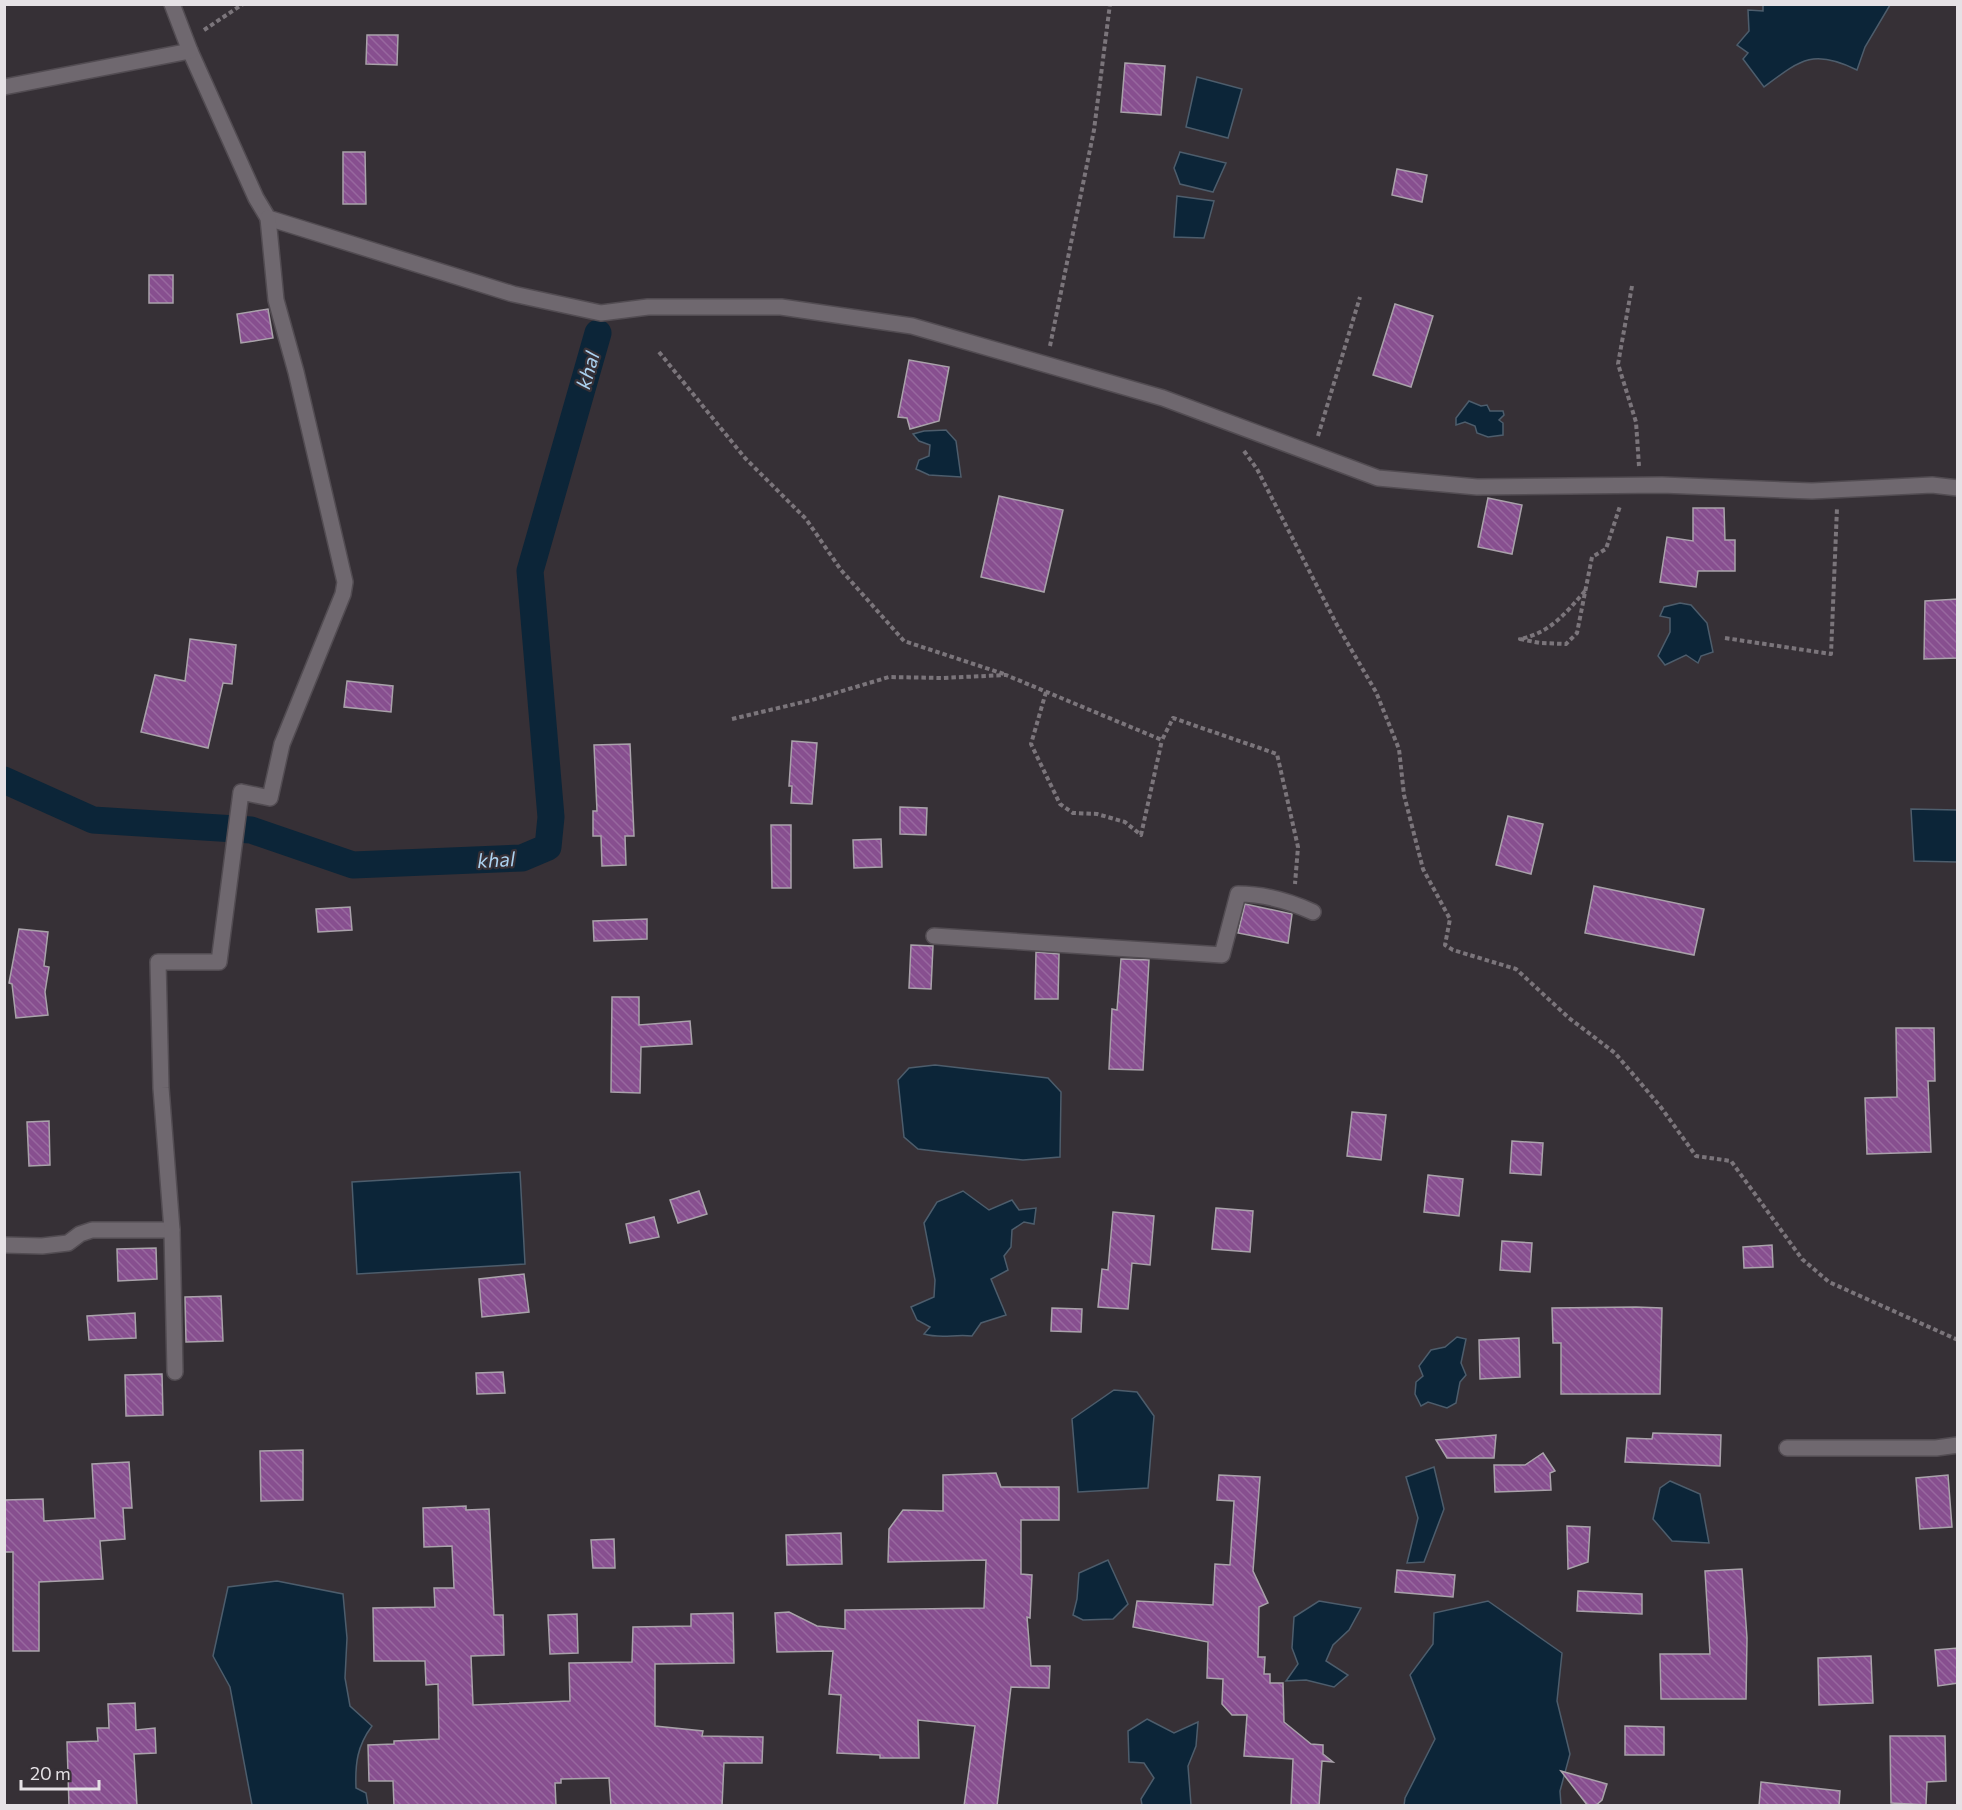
<svg xmlns="http://www.w3.org/2000/svg" width="1962" height="1810" font-family="Commissioner,sans-serif">
  <defs>
    <pattern id="building-back-hatch" width="6" height="6" patternUnits="userSpaceOnUse" patternTransform="scale(1.5)"><rect width="6" height="6" fill="#874f8f"/><path d="M-1 5l2 2M0 0l6 6M5-1l2 2" fill="none" stroke="#98689f"/></pattern>
  </defs>
  <rect width="100%" height="100%" fill="#363036"/>
  <g fill="#0c2538" stroke="#4d5d6c" stroke-width="1.5">
    <path d="M 1763,5 L 1890,5 L 1865,47 L 1857,70 C 1813,48 1800,60 1764,87 L 1743,59 L 1748,53 L 1737,45 L 1749,31 L 1748,10 L 1763,11 Z"/>
    <path d="M 1197,77 L 1242,89 L 1228,138 L 1186,127 Z"/>
    <path d="M 1180,152 L 1226,163 L 1213,192 L 1180,184 L 1174,168 Z"/>
    <path d="M 1177,196 L 1214,201 L 1204,238 L 1174,237 Z"/>
    <path d="M 1469,401 L 1481,406 L 1487,405 L 1490,411 L 1503,411 L 1504,415 L 1499,420 L 1503,423 L 1503,435 L 1488,437 L 1477,433 L 1475,426 L 1465,422 L 1456,425 L 1456,418 Z"/>
    <path d="M 946,430 L 956,441 L 961,477 L 929,475 L 916,469 L 919,460 L 929,456 L 930,445 L 919,441 L 913,434 L 924,431 Z"/>
    <path d="M 1680,603 L 1691,605 L 1707,623 L 1713,652 L 1701,656 L 1698,663 L 1686,655 L 1665,665 L 1658,656 L 1670,632 L 1670,618 L 1660,616 L 1664,607 Z"/>
    <path d="M 1911,809 L 1957,810 L 1957,862 L 1914,861 Z"/>
    <path d="M 935,1065 L 1048,1078 L 1061,1092 L 1060,1157 L 1023,1160 L 943,1152 L 918,1149 L 904,1137 L 898,1080 L 909,1068 Z"/>
    <path d="M 520,1172 L 525,1264 L 357,1274 L 352,1182 Z"/>
    <path d="M 963,1191 L 989,1210 L 1012,1200 L 1019,1210 L 1036,1208 L 1034,1224 L 1024,1222 L 1012,1230 L 1011,1247 L 1004,1256 L 1008,1270 L 991,1279 L 1006,1315 L 981,1323 L 972,1336 C 954,1334 941,1339 924,1334 L 930,1327 L 917,1320 L 911,1307 L 934,1297 L 935,1280 L 924,1223 L 937,1202 Z"/>
    <path d="M 1457,1337 L 1466,1339 L 1461,1363 L 1466,1375 L 1460,1382 L 1456,1403 L 1447,1408 L 1428,1402 L 1421,1406 L 1415,1394 L 1416,1382 L 1423,1376 L 1419,1366 L 1431,1350 L 1445,1347 Z"/>
    <path d="M 1114,1390 L 1137,1392 L 1154,1416 L 1148,1488 L 1078,1492 L 1072,1419 Z"/>
    <path d="M 1434,1467 L 1444,1509 L 1424,1562 L 1407,1563 L 1418,1518 L 1406,1477 Z"/>
    <path d="M 1670,1481 L 1700,1494 L 1709,1543 L 1672,1541 L 1653,1519 L 1660,1488 Z"/>
    <path d="M 1108,1560 L 1128,1604 L 1113,1619 L 1083,1620 L 1073,1615 L 1077,1599 L 1079,1573 Z"/>
    <path d="M 277,1581 L 343,1594 L 347,1638 L 345,1678 L 350,1706 L 372,1726 C 357,1746 355,1764 356,1788 L 366,1793 L 368,1805 L 252,1805 L 230,1687 L 213,1656 L 228,1587 Z"/>
    <path d="M 1319,1601 L 1361,1608 L 1349,1630 L 1333,1645 L 1326,1661 L 1348,1675 L 1334,1687 L 1306,1680 L 1286,1681 L 1298,1664 L 1292,1648 L 1294,1617 Z"/>
    <path d="M 1488,1601 L 1562,1653 L 1557,1701 L 1570,1754 L 1560,1791 L 1561,1805 L 1404,1806 L 1405,1798 L 1435,1739 L 1410,1675 L 1433,1644 L 1434,1613 Z"/>
    <path d="M 1147,1719 L 1174,1733 L 1198,1722 L 1196,1746 L 1188,1766 L 1191,1805 L 1142,1805 L 1141,1799 L 1154,1778 L 1144,1763 L 1129,1762 L 1128,1731 Z"/>
  </g>
  <g fill="none" stroke-linecap="round" stroke-linejoin="round">
    <path stroke="#0c2538" stroke-width="27" d="M 4,780 L 93,820 L 251,830 L 353,865 L 522,858 L 548,847 L 551,817 L 530,571 L 598,333"/>
  </g>
  <g fill="url(#building-back-hatch)" stroke="#a9a2aa" stroke-width="1.5">
    <path d="M 367,35 L 398,35 L 397,65 L 366,64 Z"/>
    <path d="M 1125,63 L 1165,66 L 1161,115 L 1121,112 Z"/>
    <path d="M 343,152 L 365,152 L 366,204 L 343,204 Z"/>
    <path d="M 1397,169 L 1427,175 L 1422,202 L 1392,195 Z"/>
    <rect x="149" y="275" width="24" height="28"/>
    <path d="M 1395,304 L 1433,316 L 1411,387 L 1373,375 Z"/>
    <path d="M 268,309 L 273,338 L 241,343 L 237,314 Z"/>
    <path d="M 909,360 L 949,367 L 939,421 L 910,429 L 907,418 L 898,417 Z"/>
    <path d="M 999,496 L 1063,510 L 1044,592 L 981,577 Z"/>
    <path d="M 1488,498 L 1522,505 L 1512,554 L 1478,547 Z"/>
    <path d="M 1693,508 L 1724,508 L 1725,540 L 1735,540 L 1735,571 L 1698,571 L 1696,587 L 1660,582 L 1667,537 L 1693,541 Z"/>
    <path d="M 1958,599 L 1958,658 L 1924,659 L 1925,601 Z"/>
    <path d="M 190,639 L 236,645 L 232,684 L 223,683 L 208,748 L 141,732 L 155,675 L 185,681 Z"/>
    <path d="M 347,681 L 393,686 L 391,712 L 344,707 Z"/>
    <path d="M 792,741 L 817,743 L 812,804 L 791,803 L 792,786 L 789,786 Z"/>
    <path d="M 630,744 L 634,836 L 625,836 L 626,865 L 602,866 L 601,836 L 593,836 L 593,811 L 597,811 L 594,745 Z"/>
    <path d="M 900,807 L 927,808 L 926,835 L 900,834 Z"/>
    <path d="M 1508,816 L 1543,824 L 1531,874 L 1496,865 Z"/>
    <path d="M 771,825 L 791,825 L 791,888 L 772,888 Z"/>
    <path d="M 881,839 L 882,867 L 854,868 L 853,840 Z"/>
    <path d="M 1594,886 L 1704,909 L 1694,955 L 1585,933 Z"/>
    <path d="M 1245,904 L 1292,914 L 1288,943 L 1238,933 Z"/>
    <path d="M 350,907 L 352,930 L 318,932 L 316,909 Z"/>
    <path d="M 647,919 L 647,939 L 594,941 L 593,921 Z"/>
    <path d="M 19,929 L 48,932 L 44,966 L 49,967 L 45,992 L 48,1015 L 16,1018 L 12,984 L 9,983 Z"/>
    <path d="M 911,945 L 933,946 L 931,989 L 909,988 Z"/>
    <path d="M 1036,952 L 1059,954 L 1058,999 L 1035,999 Z"/>
    <path d="M 1121,959 L 1149,960 L 1143,1070 L 1109,1069 L 1112,1009 L 1117,1010 Z"/>
    <path d="M 612,997 L 639,997 L 639,1025 L 690,1021 L 692,1044 L 641,1047 L 640,1093 L 611,1092 Z"/>
    <path d="M 1896,1028 L 1934,1028 L 1935,1081 L 1928,1081 L 1931,1152 L 1867,1154 L 1865,1098 L 1897,1097 Z"/>
    <path d="M 1352,1112 L 1386,1115 L 1381,1160 L 1347,1156 Z"/>
    <path d="M 49,1121 L 50,1165 L 29,1166 L 27,1122 Z"/>
    <path d="M 1512,1141 L 1543,1143 L 1541,1175 L 1510,1173 Z"/>
    <path d="M 1428,1175 L 1463,1179 L 1459,1216 L 1424,1212 Z"/>
    <path d="M 699,1191 L 707,1214 L 678,1223 L 670,1200 Z"/>
    <path d="M 1216,1208 L 1253,1211 L 1250,1252 L 1212,1249 Z"/>
    <path d="M 1113,1212 L 1154,1216 L 1150,1265 L 1132,1263 L 1128,1309 L 1098,1307 L 1102,1269 L 1108,1270 Z"/>
    <path d="M 654,1217 L 659,1237 L 630,1243 L 626,1224 Z"/>
    <path d="M 1502,1241 L 1532,1243 L 1530,1272 L 1500,1270 Z"/>
    <path d="M 1772,1245 L 1773,1267 L 1744,1268 L 1743,1247 Z"/>
    <path d="M 156,1248 L 157,1279 L 118,1281 L 117,1249 Z"/>
    <path d="M 524,1274 L 529,1312 L 482,1317 L 479,1279 Z"/>
    <path d="M 221,1296 L 223,1341 L 186,1342 L 185,1297 Z"/>
    <path d="M 1636,1307 L 1662,1308 L 1660,1394 L 1561,1394 L 1561,1343 L 1553,1343 L 1552,1308 Z"/>
    <path d="M 1052,1308 L 1082,1309 L 1081,1332 L 1051,1331 Z"/>
    <path d="M 135,1313 L 136,1338 L 89,1340 L 87,1316 Z"/>
    <path d="M 1519,1338 L 1520,1377 L 1480,1379 L 1479,1340 Z"/>
    <path d="M 503,1372 L 505,1393 L 477,1394 L 476,1373 Z"/>
    <path d="M 162,1374 L 163,1415 L 126,1416 L 125,1375 Z"/>
    <path d="M 1653,1433 L 1721,1435 L 1720,1466 L 1625,1462 L 1627,1438 L 1652,1439 Z"/>
    <path d="M 1496,1435 L 1494,1458 L 1447,1458 L 1436,1440 Z"/>
    <path d="M 303,1450 L 303,1500 L 261,1501 L 260,1451 Z"/>
    <path d="M 1543,1453 L 1555,1471 L 1550,1473 L 1551,1490 L 1495,1492 L 1494,1465 L 1525,1465 Z"/>
    <path d="M 129,1462 L 132,1508 L 123,1508 L 125,1539 L 100,1541 L 103,1579 L 39,1582 L 39,1651 L 13,1651 L 13,1552 L 4,1552 L 4,1500 L 43,1499 L 44,1521 L 95,1518 L 92,1464 Z"/>
    <path d="M 996,1473 L 1001,1487 L 1059,1487 L 1059,1520 L 1021,1520 L 1021,1574 L 1032,1575 L 1030,1618 L 1027,1617 L 1031,1666 L 1050,1666 L 1049,1688 L 1011,1687 L 997,1806 L 964,1806 L 975,1726 L 918,1720 L 919,1758 L 880,1758 L 880,1755 L 837,1753 L 841,1695 L 829,1694 L 833,1651 L 777,1652 L 775,1613 L 789,1612 L 817,1626 L 845,1629 L 845,1610 L 984,1608 L 986,1560 L 888,1562 L 889,1529 L 903,1510 L 943,1511 L 943,1475 Z"/>
    <path d="M 1219,1475 L 1260,1477 L 1253,1571 L 1268,1603 L 1259,1607 L 1258,1657 L 1265,1657 L 1264,1674 L 1270,1674 L 1270,1683 L 1283,1683 L 1284,1722 L 1311,1744 L 1323,1745 L 1323,1754 L 1333,1762 L 1322,1761 L 1319,1806 L 1291,1806 L 1293,1759 L 1244,1756 L 1247,1715 L 1232,1715 L 1222,1704 L 1223,1679 L 1207,1678 L 1208,1642 L 1133,1627 L 1137,1601 L 1213,1605 L 1215,1564 L 1230,1565 L 1234,1501 L 1217,1500 Z"/>
    <path d="M 1948,1475 L 1952,1527 L 1920,1529 L 1916,1478 Z"/>
    <path d="M 466,1506 L 466,1510 L 489,1509 L 494,1615 L 503,1615 L 504,1655 L 471,1656 L 473,1705 L 570,1701 L 569,1663 L 632,1662 L 633,1627 L 691,1626 L 691,1614 L 733,1613 L 734,1663 L 655,1664 L 655,1726 L 703,1731 L 702,1736 L 763,1737 L 762,1763 L 724,1763 L 722,1806 L 611,1806 L 609,1778 L 561,1779 L 561,1783 L 555,1783 L 556,1806 L 394,1806 L 393,1781 L 369,1781 L 368,1745 L 394,1744 L 394,1741 L 439,1739 L 438,1684 L 426,1685 L 425,1661 L 374,1661 L 373,1608 L 435,1607 L 434,1588 L 454,1588 L 452,1546 L 424,1547 L 423,1508 Z"/>
    <path d="M 1567,1526 L 1590,1527 L 1588,1562 L 1568,1569 Z"/>
    <path d="M 841,1533 L 842,1564 L 787,1565 L 786,1535 Z"/>
    <path d="M 614,1539 L 615,1568 L 593,1568 L 591,1540 Z"/>
    <path d="M 1742,1569 L 1747,1638 L 1746,1699 L 1661,1699 L 1660,1654 L 1710,1654 L 1705,1571 Z"/>
    <path d="M 1397,1570 L 1455,1575 L 1453,1597 L 1395,1592 Z"/>
    <path d="M 1578,1591 L 1642,1594 L 1642,1614 L 1577,1611 Z"/>
    <path d="M 577,1614 L 578,1653 L 550,1654 L 548,1615 Z"/>
    <path d="M 1958,1648 L 1958,1683 L 1938,1686 L 1935,1650 Z"/>
    <path d="M 1871,1656 L 1873,1703 L 1819,1705 L 1818,1658 Z"/>
    <path d="M 135,1703 L 136,1730 L 155,1728 L 156,1753 L 134,1754 L 137,1806 L 69,1806 L 67,1742 L 98,1741 L 97,1728 L 109,1728 L 108,1704 Z"/>
    <path d="M 1625,1726 L 1664,1727 L 1664,1755 L 1625,1755 Z"/>
    <path d="M 1890,1736 L 1945,1736 L 1946,1781 L 1927,1782 L 1926,1805 L 1891,1803 Z"/>
    <path d="M 1561,1771 L 1607,1784 L 1602,1800 L 1595,1806 L 1588,1806 Z"/>
    <path d="M 1761,1782 L 1840,1791 L 1839,1806 L 1759,1806 Z"/>
  </g>
  <g fill="none" stroke-linecap="round" stroke-linejoin="round">
    <g stroke="#524c52" stroke-width="18">
      <g id="minor">
        <path d="M 190,51 L 256,198 L 268,218 L 513,294 L 601,313 L 648,307 L 781,307 L 912,326 L 1163,398 L 1378,478 L 1477,487 L 1662,485 L 1812,491 L 1932,485 L 1958,488"/>
        <path d="M 4,87 L 190,51 L 172,4"/>
        <path d="M 934,936 L 1222,955 L 1238,894 C 1265,894 1289,901 1313,912"/>
        <path d="M 4,1245 L 42,1246 L 68,1243 L 80,1234 L 92,1230 L 172,1230"/>
        <path d="M 175,1372 L 172,1230 L 161,1088 L 158,962 L 219,962 L 241,792 L 270,798 L 282,744 L 343,594 L 345,582 L 296,372 L 276,300 L 268,218"/>
        <path d="M 1787,1448 L 1936,1448 L 1958,1445"/>
      </g>
    </g>
    <g stroke="#7b757b" stroke-width="4" stroke-dasharray="4.5 3" stroke-linecap="butt">
      <path d="M 204,30 L 243,4"/>
      <path d="M 1632,286 L 1618,364 L 1636,422 L 1639,466"/>
      <path d="M 1050,346 L 1094,130 L 1110,4"/>
      <path d="M 659,352 L 745,458 L 806,519 L 841,570 L 904,641 L 1004,674"/>
      <path d="M 1318,436 L 1360,297"/>
      <path d="M 1244,451 L 1257,469 L 1337,625 L 1376,692 L 1399,749 L 1404,795 L 1423,869 L 1450,919 L 1445,945 L 1453,950 L 1516,969 L 1569,1018 L 1615,1053 L 1660,1106 L 1696,1156 L 1731,1161 L 1802,1259 L 1829,1282 L 1958,1340"/>
      <path d="M 1585,591 C 1566,613 1550,633 1520,639 L 1540,643 L 1566,644 L 1577,633 L 1592,557 L 1606,549 L 1620,506"/>
      <path d="M 1725,638 L 1831,654 L 1837,508"/>
      <path d="M 1046,692 L 1031,744 L 1060,804 L 1073,813 L 1097,814 L 1125,822 L 1141,835 L 1162,740"/>
      <path d="M 732,719 L 812,700 L 889,677 L 942,678 L 1006,675 L 1162,740 L 1173,718 L 1277,754 L 1298,847 L 1295,884"/>
    </g>
    <use href="#minor" stroke="#6f686f" stroke-width="15"/>
  </g>
  <g text-anchor="middle" dominant-baseline="central" stroke-width="4.5" stroke-linejoin="round" paint-order="stroke">
    <g font-size="20" font-style="italic" fill="#abd1ef" stroke="#363036">
      <text transform="translate(587 370) rotate(-74)">khal</text>
      <text transform="translate(496 859) rotate(-3)">khal</text>
    </g>
  </g>
  <rect width="1962" height="1810" fill="none" stroke="#e5e1e5" stroke-width="12"/>
  <path d="M21 1780v9h78v-9" fill="none" stroke="#e5e1e5" stroke-width="3"/>
  <text x="30" y="1780" font-size="18" fill="#e5e1e5" stroke="#363036" stroke-width="4.5" paint-order="stroke">20 m</text>
</svg>
